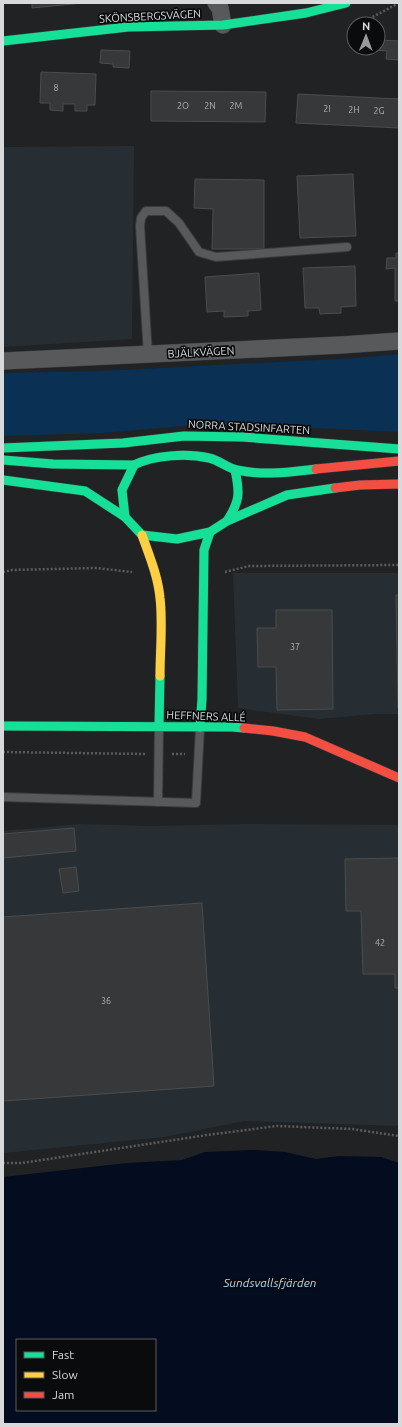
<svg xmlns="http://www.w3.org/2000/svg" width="402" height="1427" font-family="Ubuntu,sans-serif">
  <rect width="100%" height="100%" fill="#202224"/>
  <g fill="#272e33">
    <path d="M 134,146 L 132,339 L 3,347 L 3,147 Z"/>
    <path d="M 233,573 L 399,573 L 399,714 L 375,714 L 320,719 L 238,708 Z"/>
    <path d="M 80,824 L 151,826 L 246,824 L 399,825 L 399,1126 L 244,1121 L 164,1137 L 3,1153 L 3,831 Z"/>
  </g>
  <path fill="#0a3053" d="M 399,354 L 399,432 L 271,426 L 183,426 L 104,433 L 3,436 L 3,373 L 100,371 L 356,358 Z"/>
  <path fill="#030d1f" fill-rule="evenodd" d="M 253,1150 L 285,1152 L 316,1159 L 339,1156 L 381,1157 L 399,1163 L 399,1424 L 3,1424 L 3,1177 L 127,1163 L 182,1160 L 205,1152 ZM 17,1340 L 155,1340 L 155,1410 L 17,1410 Z"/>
  <g fill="#373839" stroke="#4b4c4d">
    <path d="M 32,3 L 83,3 L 32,8 Z"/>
    <path d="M 378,40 L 399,41 L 399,60 L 386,59 L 387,51 L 372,50 L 372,48 L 378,48 Z"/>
    <path d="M 101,50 L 130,51 L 129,68 L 113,67 L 113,64 L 100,63 Z"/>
    <path d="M 41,72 L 96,74 L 95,105 L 87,105 L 87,111 L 75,111 L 75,104 L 63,104 L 63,111 L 50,110 L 50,103 L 40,103 Z"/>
    <path d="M 151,91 L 266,92 L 265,122 L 151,121 Z"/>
    <path d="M 298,94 L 399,99 L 399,128 L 296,123 Z"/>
    <path d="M 353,174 L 356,236 L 300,238 L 297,176 Z"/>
    <path d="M 195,179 L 264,180 L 264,249 L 212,249 L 213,209 L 194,208 Z"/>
    <path d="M 396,253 L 399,253 L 399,301 L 395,301 L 395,268 L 386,269 L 387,258 L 396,258 Z"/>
    <path d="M 355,266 L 356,306 L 341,307 L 341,313 L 320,314 L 319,308 L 305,308 L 303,268 Z"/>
    <path d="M 259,273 L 261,310 L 248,311 L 248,316 L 224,317 L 224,311 L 207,312 L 205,277 Z"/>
    <path d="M 396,595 L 399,595 L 399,708 L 398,708 Z"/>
    <path d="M 276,610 L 332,610 L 333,709 L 277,710 L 276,667 L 258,667 L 257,628 L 276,628 Z"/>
    <path d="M 74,828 L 76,851 L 3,858 L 3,834 Z"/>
    <path d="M 399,858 L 399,988 L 395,988 L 395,974 L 363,974 L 361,911 L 346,911 L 345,859 Z"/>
    <path d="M 76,867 L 79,891 L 63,893 L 59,869 Z"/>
    <path d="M 202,903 L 214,1086 L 3,1101 L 3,917 Z"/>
  </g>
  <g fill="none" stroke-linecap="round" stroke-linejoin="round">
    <g stroke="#3b3c3e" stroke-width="10">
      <g id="lane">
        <path d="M 148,355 L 140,226 L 141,218 L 146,211 L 166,211 L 179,223 L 199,252 L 216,257 L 347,247"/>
        <path d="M 3,797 L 196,803 L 200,728"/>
        <path d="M 158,802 L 159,726"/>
      </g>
    </g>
    <g stroke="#3b3c3e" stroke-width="18">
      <g id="street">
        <path d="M 216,3 L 220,8 L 223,25"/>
        <path d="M 3,361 L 341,345 L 399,341"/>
      </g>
    </g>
    <g stroke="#3b3c3e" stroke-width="10">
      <g id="fast">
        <path d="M 3,41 L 128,27 L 223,25 L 306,13 L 346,3"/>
        <path d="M 3,448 L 123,443 L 184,436 L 242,437 L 399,449"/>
        <path d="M 3,460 L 53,464 L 134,465 C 154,455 187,453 209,458 C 219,460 227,468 237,470 C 263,476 289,472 316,469"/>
        <path d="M 3,480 L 85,491 L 125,517 L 142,535 L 177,539 L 210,532 L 227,521 L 287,495 L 335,488"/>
        <path d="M 125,517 L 122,490 L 134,465"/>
        <path d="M 227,521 C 240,501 240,493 235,470"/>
        <path d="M 3,726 L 232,727 L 244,728"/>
        <path d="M 159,726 L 160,676"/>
        <path d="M 200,727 L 202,699 L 204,550 L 210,532"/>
      </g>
    </g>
    <g stroke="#3b3c3e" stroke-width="10">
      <path id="slow" d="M 142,535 C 149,555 158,576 160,598 C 163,623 160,650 160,676"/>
    </g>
    <g stroke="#3b3c3e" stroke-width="10">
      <g id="jam">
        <path d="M 316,469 L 399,461"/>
        <path d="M 335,488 L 360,485 L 399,484"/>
        <path d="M 244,728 L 273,731 L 305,737 L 399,778"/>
      </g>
    </g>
    <g stroke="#5b5c5c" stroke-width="2.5" stroke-dasharray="2 2" stroke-linecap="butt">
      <path d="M 354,24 L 365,21 L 399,3"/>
      <path d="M 3,572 L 12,570 L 96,568 L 132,572"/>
      <path d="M 225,572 L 249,566 L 399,565"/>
      <path d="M 3,752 L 145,754"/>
      <path d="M 172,754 L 185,754"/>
      <path d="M 3,1163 L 22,1163 L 207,1135 L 277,1126 L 352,1129 L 399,1136"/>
    </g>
    <use href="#lane" stroke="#58595a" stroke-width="8"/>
    <use href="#street" stroke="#58595a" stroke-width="17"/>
    <use href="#fast" stroke="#16e098" stroke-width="9"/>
    <use href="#slow" stroke="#ffcf43" stroke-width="9"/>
    <use href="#jam" stroke="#f24e42" stroke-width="9"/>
  </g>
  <g text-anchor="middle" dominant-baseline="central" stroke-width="3.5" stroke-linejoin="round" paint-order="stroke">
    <g font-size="9" fill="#afb1b2">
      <text x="56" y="88">8</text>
      <text x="183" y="106">2O</text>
      <text x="210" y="106">2N</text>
      <text x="236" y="106">2M</text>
      <text x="327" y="109">2I</text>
      <text x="354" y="110">2H</text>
      <text x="379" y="111">2G</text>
      <text x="295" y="647">37</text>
      <text x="380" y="943">42</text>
      <text x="106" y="1001">36</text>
    </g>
    <g font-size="11" fill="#d7d9db" stroke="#0a0b0c">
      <text transform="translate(150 16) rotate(-3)">SKÖNSBERGSVÄGEN</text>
      <text transform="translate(201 352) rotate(-3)">BJÄLKVÄGEN</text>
      <text transform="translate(249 427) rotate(3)">NORRA STADSINFARTEN</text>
      <text transform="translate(206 716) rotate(2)">HEFFNERS ALLÉ</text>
    </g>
    <g font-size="12" font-style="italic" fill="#b5d7fd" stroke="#0a0b0c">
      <text x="270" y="1282">Sundsvallsfjärden</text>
    </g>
  </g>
  <rect width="402" height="1427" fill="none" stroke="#d7d9db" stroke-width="8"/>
  <rect x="16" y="1339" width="140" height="72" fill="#0a0b0c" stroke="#5c5d5f"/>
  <rect x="24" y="1352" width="20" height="6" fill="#16e098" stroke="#5c5d5f"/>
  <text x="52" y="1359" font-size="12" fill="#d7d9db">Fast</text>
  <rect x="24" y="1372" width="20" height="6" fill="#ffcf43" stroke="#5c5d5f"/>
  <text x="52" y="1379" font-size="12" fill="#d7d9db">Slow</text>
  <rect x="24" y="1392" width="20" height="6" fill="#f24e42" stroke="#5c5d5f"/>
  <text x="52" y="1399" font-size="12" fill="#d7d9db">Jam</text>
  <g transform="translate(366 36) rotate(1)"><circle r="19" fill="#0a0b0c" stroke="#5c5d5f"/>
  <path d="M0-3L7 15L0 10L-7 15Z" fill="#97999b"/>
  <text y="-6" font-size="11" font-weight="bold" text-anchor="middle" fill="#d7d9db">N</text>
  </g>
</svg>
